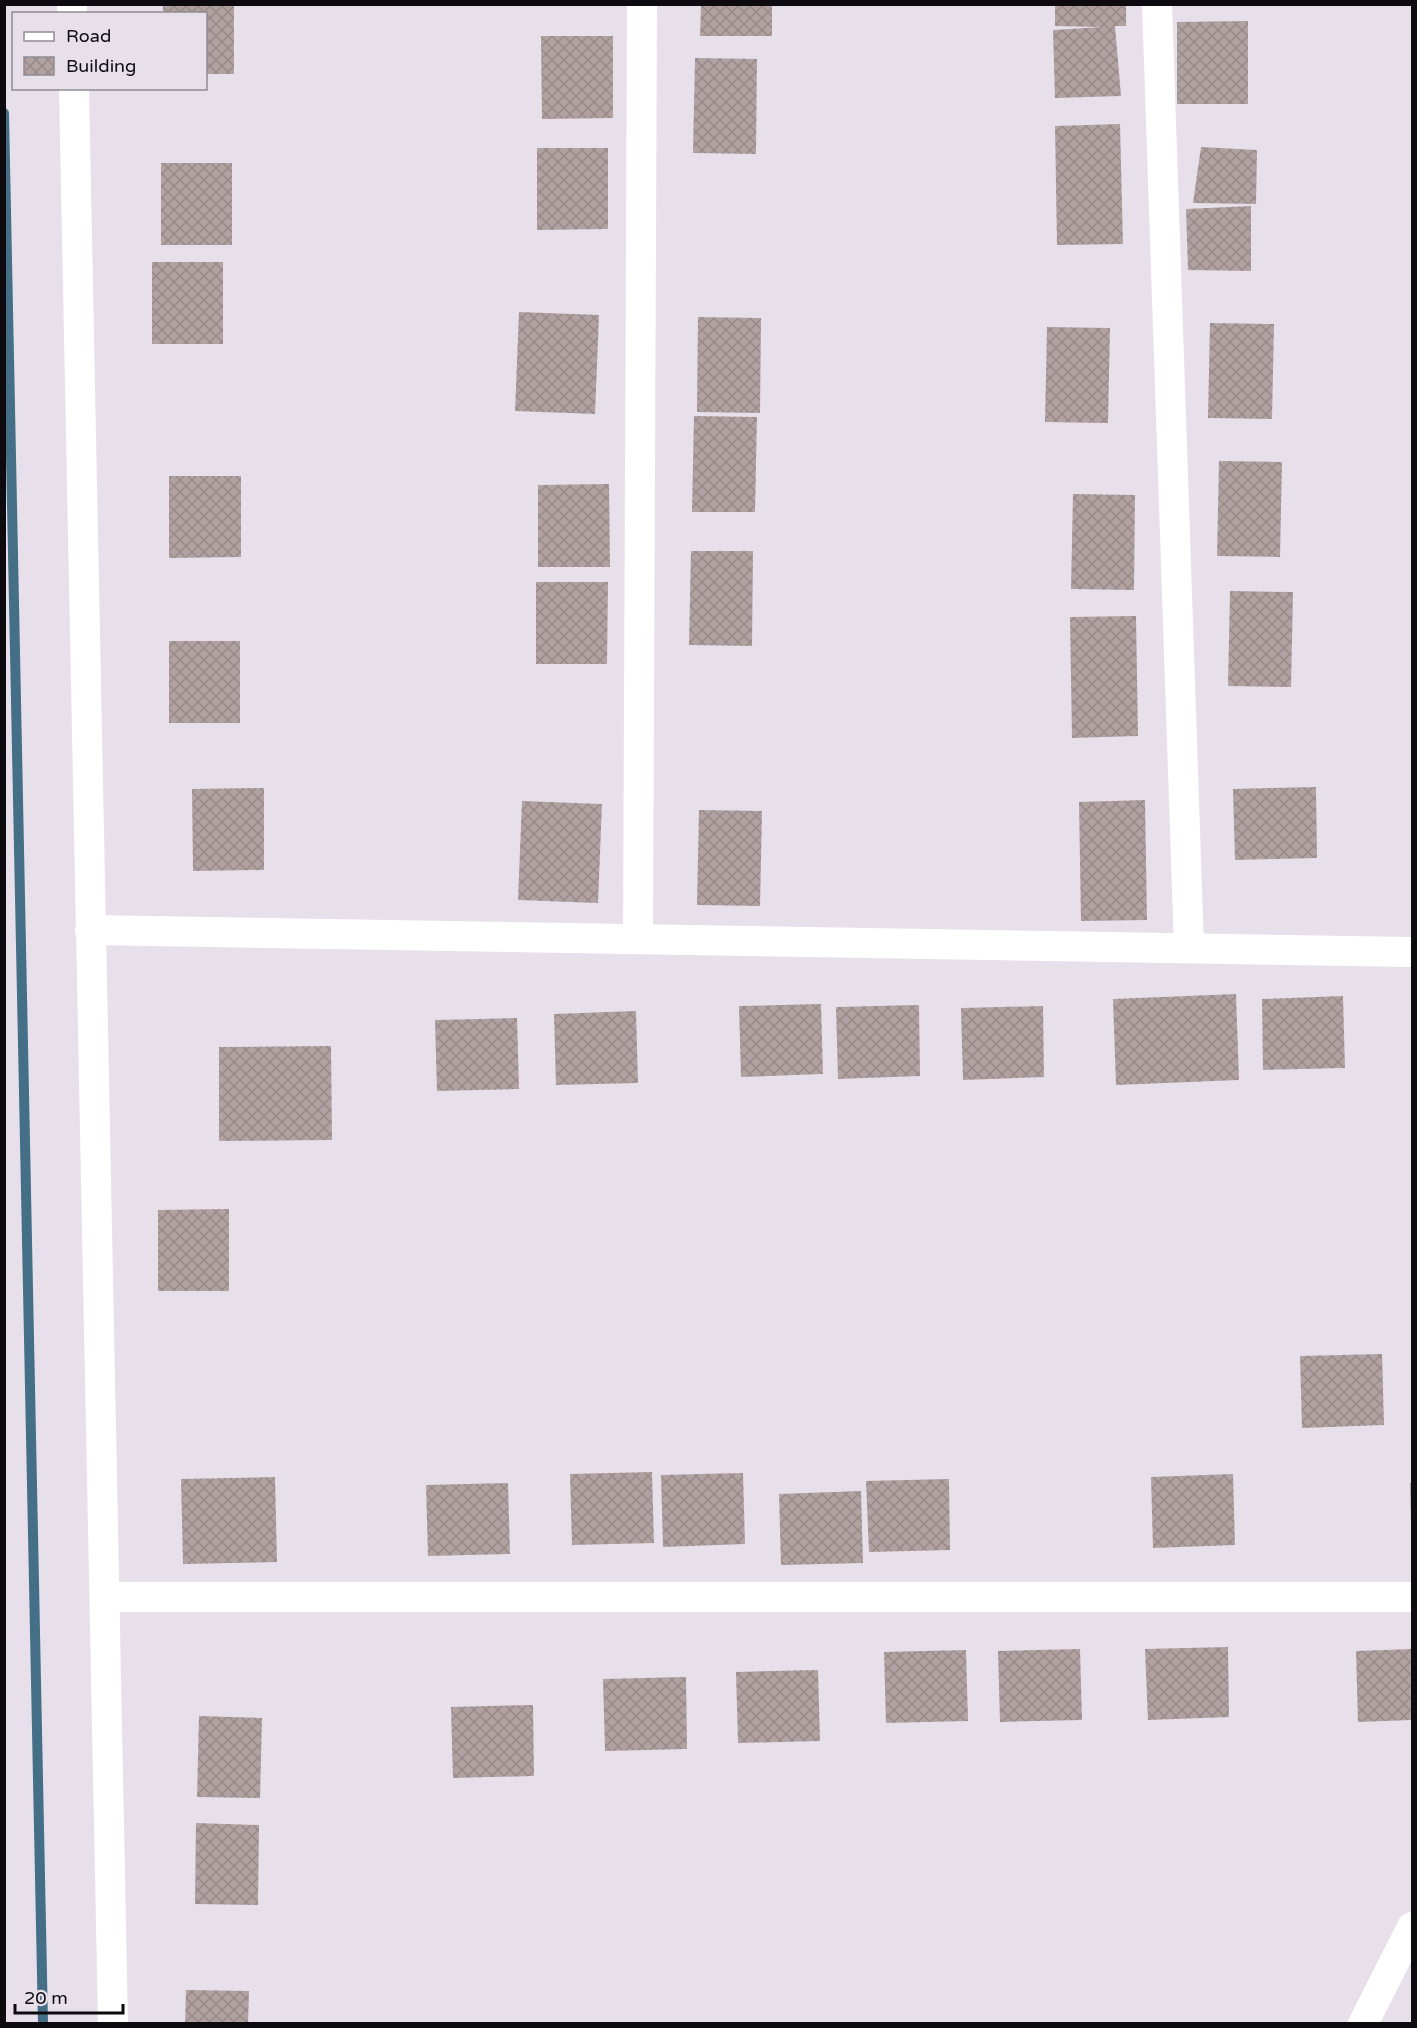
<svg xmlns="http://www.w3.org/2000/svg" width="1417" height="2028" font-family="'Varela Round',sans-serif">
  <defs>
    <pattern id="building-cross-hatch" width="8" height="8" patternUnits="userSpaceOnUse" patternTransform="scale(1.5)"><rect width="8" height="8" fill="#b1a2a1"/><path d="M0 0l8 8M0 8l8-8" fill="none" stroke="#978a89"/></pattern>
  </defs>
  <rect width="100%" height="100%" fill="#e7e0eb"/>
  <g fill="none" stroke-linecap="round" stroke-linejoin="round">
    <path stroke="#446f87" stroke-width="10" d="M 4,113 L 43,2024"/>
  </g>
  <g fill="url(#building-cross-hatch)">
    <path d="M 163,4 L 234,4 L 234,74 L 206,74 L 206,14 L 163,14 Z"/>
    <path d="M 701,4 L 772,4 L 772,36 L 700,36 Z"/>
    <path d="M 1055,4 L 1126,4 L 1126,26 L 1115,26 L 1121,96 L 1055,98 L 1053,30 L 1102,27 L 1055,26 Z"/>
    <path d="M 1248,21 L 1248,104 L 1177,104 L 1177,22 Z"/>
    <path d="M 541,36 L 613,36 L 613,118 L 542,119 Z"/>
    <path d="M 695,58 L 757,59 L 756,154 L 693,153 Z"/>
    <path d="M 1120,124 L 1123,244 L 1057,245 L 1055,126 Z"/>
    <path d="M 1201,147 L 1257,150 L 1256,204 L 1193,203 Z"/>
    <path d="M 537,148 L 608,148 L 608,229 L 537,230 Z"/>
    <rect x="161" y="163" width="71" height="82"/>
    <path d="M 1251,206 L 1251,271 L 1188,270 L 1186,209 Z"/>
    <rect x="152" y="262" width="71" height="82"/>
    <path d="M 519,312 L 599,315 L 595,414 L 515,411 Z"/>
    <path d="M 698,317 L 761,318 L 760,413 L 697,412 Z"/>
    <path d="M 1210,323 L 1274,324 L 1272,419 L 1208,418 Z"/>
    <path d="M 1047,327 L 1110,328 L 1108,423 L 1045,422 Z"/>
    <path d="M 694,416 L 757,417 L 755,512 L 692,512 Z"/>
    <path d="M 1219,461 L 1282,462 L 1280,557 L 1217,556 Z"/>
    <path d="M 169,476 L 241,476 L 241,557 L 169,558 Z"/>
    <path d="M 609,484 L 610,567 L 538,567 L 538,485 Z"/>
    <path d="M 1073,494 L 1135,495 L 1134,590 L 1071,589 Z"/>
    <path d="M 691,551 L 753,551 L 752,646 L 689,645 Z"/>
    <path d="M 536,582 L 608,582 L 607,664 L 536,664 Z"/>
    <path d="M 1230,591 L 1293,592 L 1291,687 L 1228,686 Z"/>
    <path d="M 1136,616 L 1138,736 L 1072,738 L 1070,617 Z"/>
    <rect x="169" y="641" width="71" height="82"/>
    <path d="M 1316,787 L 1317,858 L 1235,860 L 1233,789 Z"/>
    <path d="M 264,788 L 264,870 L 193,871 L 192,789 Z"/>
    <path d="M 1145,800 L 1147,920 L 1081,921 L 1079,802 Z"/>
    <path d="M 522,801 L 602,804 L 598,903 L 518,900 Z"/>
    <path d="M 699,810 L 762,811 L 760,906 L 697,905 Z"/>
    <path d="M 1236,994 L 1239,1080 L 1116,1085 L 1113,999 Z"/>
    <path d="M 1343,996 L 1345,1068 L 1263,1070 L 1262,999 Z"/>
    <path d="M 821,1004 L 823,1074 L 741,1077 L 739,1006 Z"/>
    <path d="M 919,1005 L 920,1076 L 838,1079 L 836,1007 Z"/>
    <path d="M 1043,1006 L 1044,1077 L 963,1080 L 961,1008 Z"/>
    <path d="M 636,1011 L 638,1083 L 556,1085 L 554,1014 Z"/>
    <path d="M 517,1018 L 519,1089 L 437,1091 L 435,1020 Z"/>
    <path d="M 331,1046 L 332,1140 L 219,1141 L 219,1047 Z"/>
    <path d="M 229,1209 L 229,1291 L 158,1291 L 158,1210 Z"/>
    <path d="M 1382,1354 L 1384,1425 L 1302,1428 L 1300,1356 Z"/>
    <path d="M 652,1472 L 654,1543 L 572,1545 L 570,1474 Z"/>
    <path d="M 743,1473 L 745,1544 L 663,1547 L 661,1475 Z"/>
    <path d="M 1233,1474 L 1235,1545 L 1153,1548 L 1151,1477 Z"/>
    <path d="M 275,1477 L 277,1562 L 183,1564 L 181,1479 Z"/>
    <path d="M 949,1479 L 950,1550 L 869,1552 L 866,1481 Z"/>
    <path d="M 508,1483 L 510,1554 L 428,1556 L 426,1485 Z"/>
    <path d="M 1410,1483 L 1412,1483 L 1412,1521 L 1411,1522 Z"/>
    <path d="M 861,1491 L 863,1563 L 781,1565 L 779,1494 Z"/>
    <path d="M 1228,1647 L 1229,1717 L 1148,1720 L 1145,1649 Z"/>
    <path d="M 1080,1649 L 1082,1720 L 1000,1722 L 998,1651 Z"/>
    <path d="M 1412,1649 L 1412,1720 L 1358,1722 L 1356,1651 Z"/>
    <path d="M 966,1650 L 968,1721 L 886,1723 L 884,1652 Z"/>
    <path d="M 818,1670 L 820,1741 L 738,1743 L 736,1672 Z"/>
    <path d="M 686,1677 L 687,1749 L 605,1751 L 603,1679 Z"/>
    <path d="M 533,1705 L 534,1776 L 453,1778 L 451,1707 Z"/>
    <path d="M 199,1716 L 262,1718 L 260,1798 L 197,1797 Z"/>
    <path d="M 196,1823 L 259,1825 L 258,1905 L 195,1904 Z"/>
    <path d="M 186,1990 L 249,1991 L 248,2024 L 185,2024 Z"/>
  </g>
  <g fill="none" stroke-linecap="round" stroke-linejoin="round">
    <g stroke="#fff" stroke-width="30">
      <path d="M 72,4 L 72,14"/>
      <path d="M 1157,4 L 1189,948"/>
      <path d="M 74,88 L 113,2024"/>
      <path d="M 90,930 L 1412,952"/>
      <path d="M 638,939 L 642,4"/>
      <path d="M 106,1597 L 1412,1597"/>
      <path d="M 1363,2024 L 1412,1927"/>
    </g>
  </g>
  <rect width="1417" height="2028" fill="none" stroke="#0d0b0f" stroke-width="12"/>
  <rect x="12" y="12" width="195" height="78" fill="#e7e0eb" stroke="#908b93" stroke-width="1.5"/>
  <rect x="24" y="32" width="30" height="9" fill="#ffffff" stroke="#908b93" stroke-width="1.5"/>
  <text x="66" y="42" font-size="18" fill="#0d0b0f">Road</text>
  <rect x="24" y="57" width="30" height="18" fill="url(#building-cross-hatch)" stroke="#908b93" stroke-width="1.5"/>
  <text x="66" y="72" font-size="18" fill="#0d0b0f">Building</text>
  <path d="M15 2004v9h108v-9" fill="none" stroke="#0d0b0f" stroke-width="3"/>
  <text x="24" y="2004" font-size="18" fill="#0d0b0f" stroke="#e7e0eb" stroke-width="4.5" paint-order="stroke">20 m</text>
</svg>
